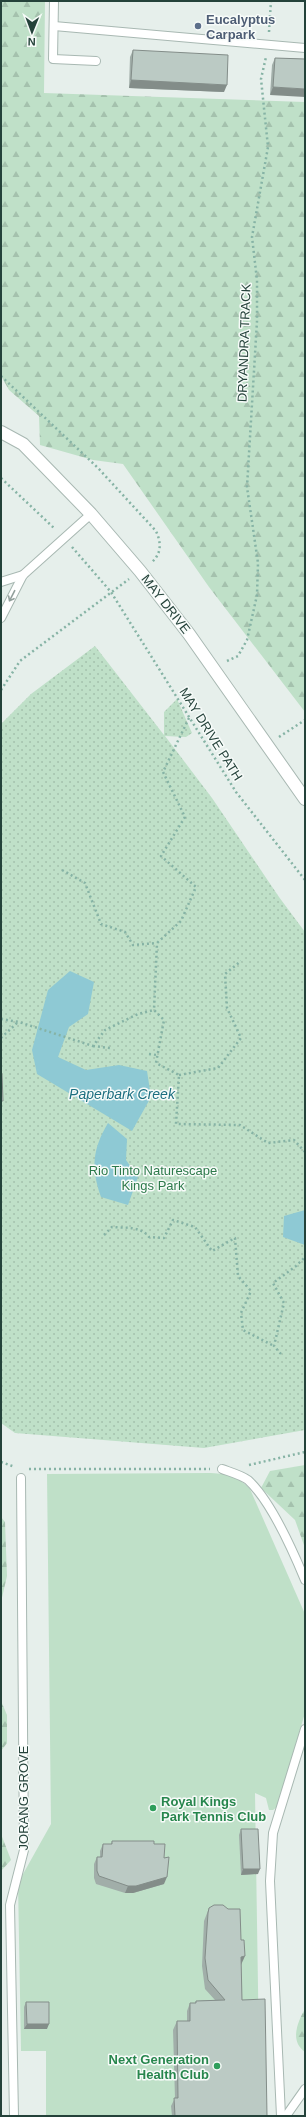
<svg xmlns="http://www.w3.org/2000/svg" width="306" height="2117" font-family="Helvetica,sans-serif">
  <defs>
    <pattern id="forest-firs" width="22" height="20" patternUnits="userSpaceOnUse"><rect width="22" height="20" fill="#bfe0c8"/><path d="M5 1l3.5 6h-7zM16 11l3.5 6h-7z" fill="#a4c1ad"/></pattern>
    <pattern id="park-dots" width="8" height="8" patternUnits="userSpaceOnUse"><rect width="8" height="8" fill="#bfe0c8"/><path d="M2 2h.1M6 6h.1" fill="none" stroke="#a4c1ad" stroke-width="1.8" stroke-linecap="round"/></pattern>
  </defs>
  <rect width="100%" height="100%" fill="#e6efeb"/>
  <path fill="#bfe0c8" d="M 211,1473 C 229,1474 236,1475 250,1489 L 305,1614 L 305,1713 L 277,1807 L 273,1810 L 269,1810 L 266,1798 L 255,1793 L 260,2116 L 46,2116 L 46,2051 L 21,2051 L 18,1883 L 51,1824 L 47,1474 Z"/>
  <g fill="url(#forest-firs)">
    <path d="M 1,1 L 45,1 L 44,93 L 305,102 L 305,712 L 209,587 L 123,464 L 93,460 L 40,445 L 39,416 L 9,390 L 1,376 Z"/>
    <path d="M 305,1465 L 305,1548 L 295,1520 L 261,1488 L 270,1471 Z"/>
    <path d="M 1,1517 L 5,1522 L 7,1576 L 1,1602 Z"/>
    <path d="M 1,1701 L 7,1715 L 7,1743 L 1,1751 Z"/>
    <path d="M 1,1834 L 11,1860 L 1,1871 Z"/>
    <path d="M 305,2009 L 305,2052 C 289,2041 298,2021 305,2009 Z"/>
  </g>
  <path fill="url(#park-dots)" d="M 95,646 L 164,735 L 164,712 L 177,699 L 192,733 L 186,737 L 165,736 L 212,798 L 279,897 L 305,932 L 305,1430 L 204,1448 L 15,1433 L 1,1423 L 1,724 L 31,694 Z"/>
  <g fill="#8ec9d4">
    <path d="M 70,971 L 94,982 L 88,1014 L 69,1027 L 58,1057 L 86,1070 L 119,1065 L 147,1071 L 151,1097 L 132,1131 L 37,1074 L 32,1050 L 48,990 Z"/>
    <path d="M 108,1123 L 127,1139 L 126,1160 L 138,1177 L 128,1205 L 101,1197 C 91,1168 92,1150 108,1123 Z"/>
    <path d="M 305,1210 L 305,1245 L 283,1237 L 284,1216 Z"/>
  </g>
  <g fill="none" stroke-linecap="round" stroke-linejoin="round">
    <g stroke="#a8b8b2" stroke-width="10">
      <g id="service">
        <path d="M 54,1 L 53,59 L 96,61"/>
        <path d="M 54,26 L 305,48"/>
        <path d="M 1,582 L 23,575"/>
        <path d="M 1,618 L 23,575 L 91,514"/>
        <path d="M 222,1469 C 230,1472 241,1475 248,1480 C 271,1501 293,1551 305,1580"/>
        <path d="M 14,2116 L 10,1905 L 24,1850 L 21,1478"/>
        <path d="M 281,2116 L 270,1881 L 273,1833 L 305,1729"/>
        <path d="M 286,2116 L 305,2089"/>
      </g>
    </g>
    <g stroke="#a8b8b2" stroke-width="14">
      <path id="minor" d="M 1,432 L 23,444 L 91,514 L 140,571 L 189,634 L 305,799"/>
    </g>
    <g stroke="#86b3a5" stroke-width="2.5" stroke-dasharray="2 3" stroke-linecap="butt">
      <path d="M 269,32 L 271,1"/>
      <path d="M 1,376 L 98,468 L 156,531 C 161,542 162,553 152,562"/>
      <path d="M 1,478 L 55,529"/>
      <path d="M 72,547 L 111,592 L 236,792 L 305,880"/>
      <path d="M 227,661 L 238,656 L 247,640 L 257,595 L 258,563 L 247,487 L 257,321 L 257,280 L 252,237 L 268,147 L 261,79 L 266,57"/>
      <path d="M 1,690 L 20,661 L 129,579"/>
      <path d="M 189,718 L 163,772 L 185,817 L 161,856 L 196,887 L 181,921 L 157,943 L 154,1010 L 164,1020 L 156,1063 L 179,1075 L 176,1124 L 240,1125 L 268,1143 L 294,1140 L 305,1152"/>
      <path d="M 279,737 L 305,720"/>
      <path d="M 62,870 L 85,883 L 101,924 L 125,932 L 133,945 L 157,943"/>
      <path d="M 1,1019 L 19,1022 L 93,1046 L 105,1030 L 138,1014 L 154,1010"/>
      <path d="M 1,1038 L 18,1022"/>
      <path d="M 93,1046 L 110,1048"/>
      <path d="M 149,1054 L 157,1055"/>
      <path d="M 179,1075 L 218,1068 L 241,1038 L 227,1008 L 225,974 L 241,961"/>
      <path d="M 104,1235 L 112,1227 C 124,1228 141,1226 149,1237 L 164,1238 L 173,1220 L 195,1227 L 212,1251 L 235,1238 L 238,1276 L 251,1291 L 241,1313 L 243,1330 L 274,1346"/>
      <path d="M 281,1354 L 274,1346 L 284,1303 L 273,1283 L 296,1266 L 305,1257"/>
      <path d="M 1,1462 L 15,1467"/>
      <path d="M 249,1465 L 305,1452"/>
      <path d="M 29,1469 L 210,1469"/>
    </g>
    <use href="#service" stroke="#fff" stroke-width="8"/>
    <use href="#minor" stroke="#fff" stroke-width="12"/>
  </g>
  <g fill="#a1aea9">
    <path d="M 133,50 L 224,92 L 129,88 L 130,57 Z"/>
    <path d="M 275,58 L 305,59 L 270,95 L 272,65 Z"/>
    <path d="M 241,1829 L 258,1874 L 241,1875 L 239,1835 Z"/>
    <path d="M 112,1841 L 154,1844 L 164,1884 L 133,1893 L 125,1893 L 96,1884 L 94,1878 L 94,1864 L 97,1857 L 100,1857 L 100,1851 L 103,1844 L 111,1844 Z"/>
    <path d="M 209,1908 L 241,1965 L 242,2000 L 267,2116 L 172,2116 L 171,2106 L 175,2098 L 173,2030 L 177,2021 L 187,2021 L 187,2011 L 190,2003 L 195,2003 L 196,2001 L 215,2000 L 205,1989 L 202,1966 L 204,1921 Z"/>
    <path d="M 26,2002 L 47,2029 L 24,2029 L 24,2007 Z"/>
  </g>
  <g fill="#838d89">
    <path d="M 131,80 L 227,85 L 224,92 L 129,88 Z"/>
    <path d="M 273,87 L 305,89 L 305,97 L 270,95 Z"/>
    <path d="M 243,1869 L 260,1869 L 258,1874 L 241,1875 Z"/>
    <path d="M 167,1877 L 164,1884 L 133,1893 L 125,1893 L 128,1886 Z"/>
    <path d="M 245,1956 L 241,1965 L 241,1957 Z"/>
    <path d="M 27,2024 L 49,2024 L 47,2029 L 24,2029 Z"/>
  </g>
  <g fill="#bbcac4" stroke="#838d89">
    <path d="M 133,50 L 228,55 L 227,85 L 131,80 Z"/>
    <path d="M 275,58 L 305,59 L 305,89 L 273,87 Z"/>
    <path d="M 1,1071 L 2,1074 L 3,1101 L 1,1101 Z"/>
    <path d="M 241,1829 L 258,1829 L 260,1869 L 243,1869 Z"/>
    <path d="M 112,1841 L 154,1841 L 154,1844 L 165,1844 L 164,1858 L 169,1857 L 167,1877 L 136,1886 L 128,1886 L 99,1876 L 97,1871 L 97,1857 L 102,1857 L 103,1844 L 112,1844 Z"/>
    <path d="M 214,1905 L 223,1905 L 228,1909 L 240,1909 L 241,1940 L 244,1940 L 245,1956 L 241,1957 L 242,2000 L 265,1999 L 267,2116 L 175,2116 L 174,2098 L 178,2098 L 177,2021 L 190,2021 L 190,2003 L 196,2003 L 196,2001 L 225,2000 L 208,1980 L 205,1958 L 208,1913 L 209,1908 Z"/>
    <path d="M 26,2002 L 49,2002 L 49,2024 L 27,2024 Z"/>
  </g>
  <defs><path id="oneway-shaft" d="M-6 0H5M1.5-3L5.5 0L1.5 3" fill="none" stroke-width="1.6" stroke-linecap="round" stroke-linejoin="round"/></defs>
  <use stroke="#92a09c" href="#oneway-shaft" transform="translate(12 596) rotate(117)"/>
  <circle fill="#5c6f8a" stroke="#f7fbf9" stroke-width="1.5" cx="198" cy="26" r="4"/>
  <g fill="#2e9e5b" stroke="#f7fbf9" stroke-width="1.5">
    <circle cx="153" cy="1808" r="4"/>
    <circle cx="217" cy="2066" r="4"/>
  </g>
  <g text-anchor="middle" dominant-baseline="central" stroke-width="3" stroke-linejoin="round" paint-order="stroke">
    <g font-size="13" font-weight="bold" fill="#4e5e75" stroke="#f7fbf9" text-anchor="start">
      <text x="206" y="19">Eucalyptus<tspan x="206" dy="15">Carpark</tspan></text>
    </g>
    <g font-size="13" fill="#24423a" stroke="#f7fbf9">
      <text transform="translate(244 343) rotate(-88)">DRYANDRA TRACK</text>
      <text transform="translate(166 604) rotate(52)">MAY DRIVE</text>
      <text transform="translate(211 734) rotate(58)">MAY DRIVE PATH</text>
      <text transform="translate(23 1798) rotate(-90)">JORANG GROVE</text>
    </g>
    <g font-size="13" fill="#2d7a4b" stroke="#f7fbf9">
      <text x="153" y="1170">Rio Tinto Naturescape<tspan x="153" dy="15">Kings Park</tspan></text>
    </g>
    <g font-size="13" font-weight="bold" fill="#27864d" stroke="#f7fbf9" text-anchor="start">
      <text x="161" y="1801">Royal Kings<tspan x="161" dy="15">Park Tennis Club</tspan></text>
      <text x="209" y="2059" text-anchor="end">Next Generation<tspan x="209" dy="15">Health Club</tspan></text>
    </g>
    <g font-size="14" font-style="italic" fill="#1c6f80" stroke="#f7fbf9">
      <text x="122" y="1094">Paperbark Creek</text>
    </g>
  </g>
  <rect width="306" height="2117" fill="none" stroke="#24423a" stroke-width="4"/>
  <g transform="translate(32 32) rotate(181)" stroke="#f7fbf9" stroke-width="3" paint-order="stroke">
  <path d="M0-3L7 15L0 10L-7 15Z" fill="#24423a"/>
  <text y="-6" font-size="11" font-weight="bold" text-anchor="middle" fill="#24423a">N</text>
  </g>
</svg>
